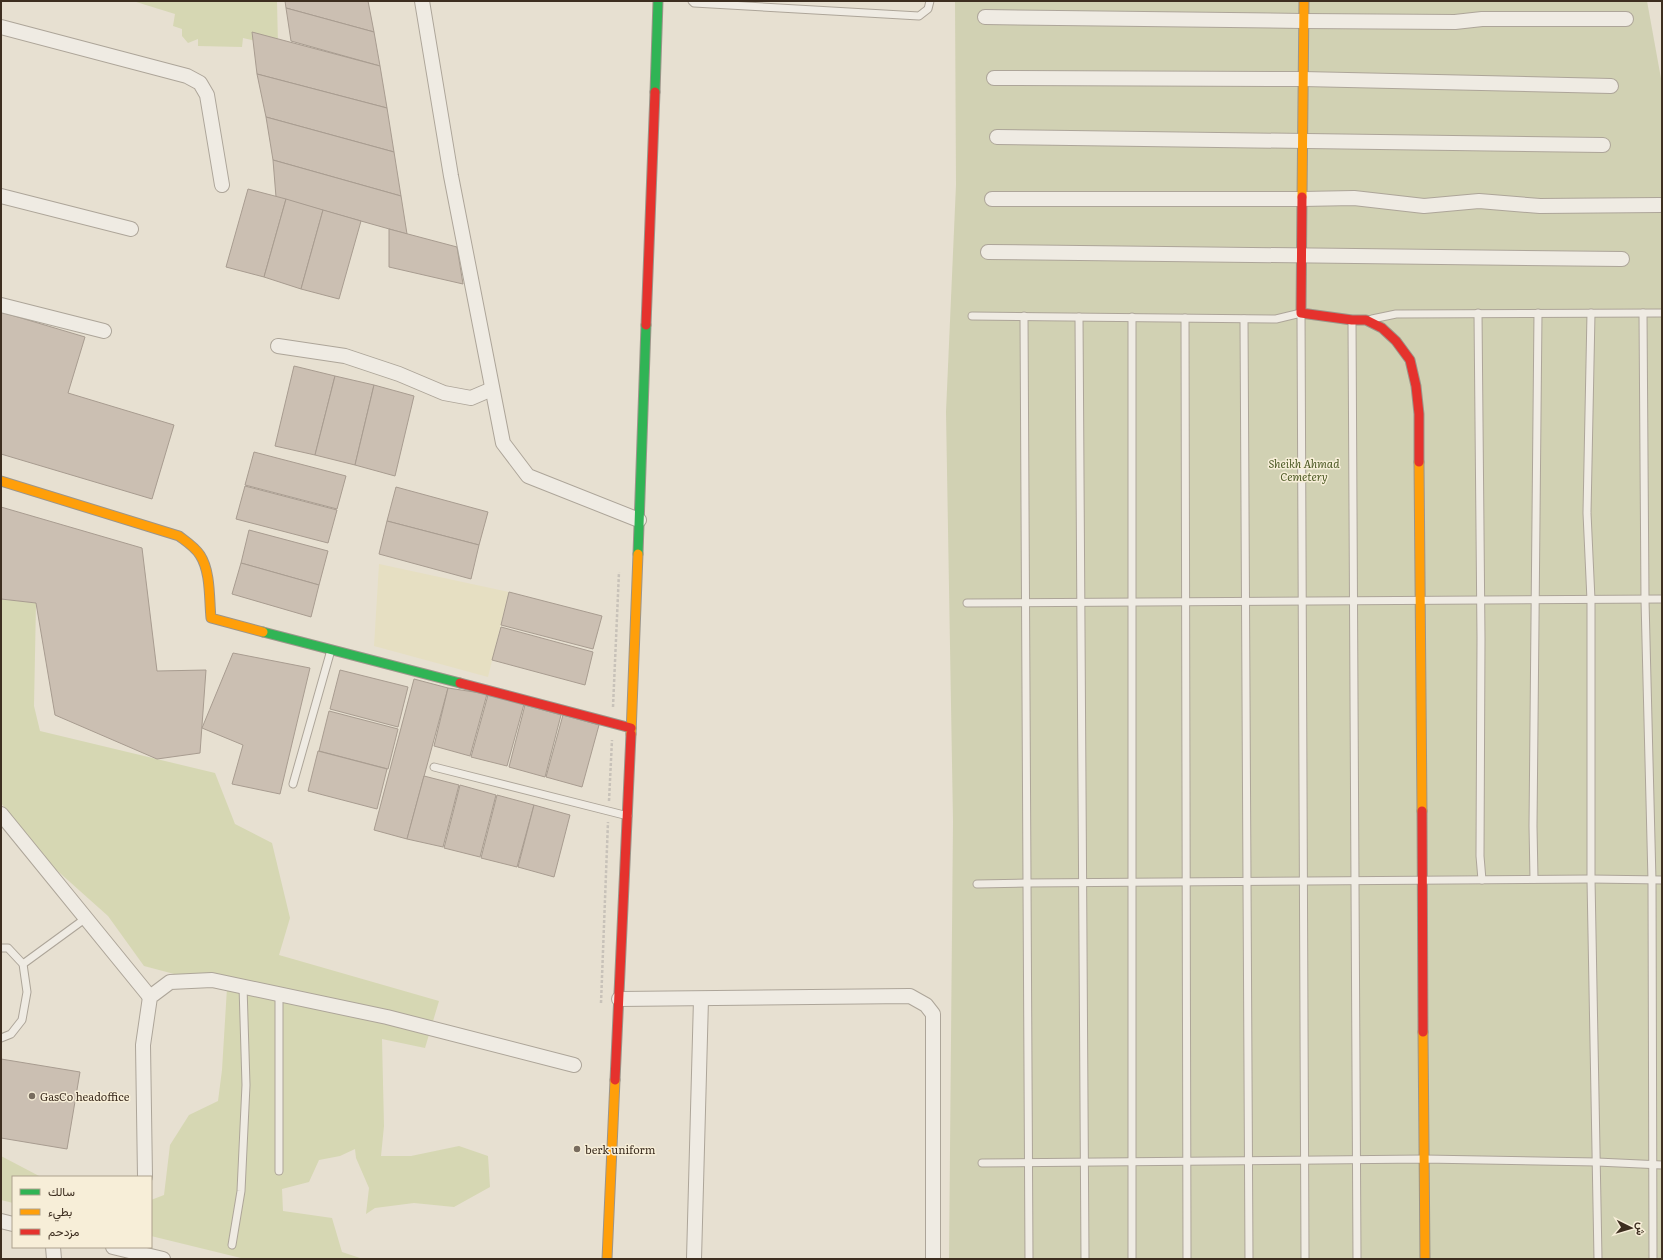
<svg xmlns="http://www.w3.org/2000/svg" width="1663" height="1260" font-family="Literata,Vazirmatn,serif">
  <rect width="100%" height="100%" fill="#e7e0d1"/>
  <path fill="#e6dfc2" d="M 379,564 L 509,592 L 488,677 L 374,646 Z"/>
  <g fill="#d6d7b3">
    <path d="M 133,1 L 277,1 L 278,46 L 243,38 L 242,47 L 198,46 L 198,39 L 188,43 L 182,36 L 182,29 L 173,26 L 175,14 Z"/>
    <path d="M 1,599 L 36,603 L 34,706 L 40,731 L 215,773 L 235,824 L 272,843 L 290,918 L 279,955 L 439,1001 L 425,1048 L 382,1039 L 384,1126 L 381,1156 L 411,1156 L 459,1146 L 488,1156 L 490,1187 L 454,1207 L 414,1203 L 375,1208 L 366,1214 L 369,1188 L 356,1158 L 355,1149 L 340,1156 L 319,1160 L 309,1182 L 282,1189 L 283,1211 L 332,1218 L 342,1252 L 363,1259 L 245,1259 L 151,1236 L 151,1200 L 164,1195 L 170,1145 L 189,1115 L 218,1101 L 222,1070 L 227,988 L 144,966 L 108,916 L 52,866 L 1,803 Z"/>
    <path d="M 1,1156 L 41,1177 L 13,1177 L 13,1203 L 1,1200 Z"/>
  </g>
  <path fill="#d1d1b3" d="M 955,1 L 1647,1 L 1662,84 L 1662,1259 L 949,1259 L 953,821 L 946,412 L 956,185 Z"/>
  <g fill="#cbbfb2" stroke="#a89c90">
    <path d="M 285,1 L 368,1 L 374,32 L 286,8 Z"/>
    <path d="M 286,8 L 374,32 L 380,66 L 291,41 Z"/>
    <path d="M 252,32 L 380,66 L 387,108 L 257,74 Z"/>
    <path d="M 257,74 L 387,108 L 394,152 L 266,117 Z"/>
    <path d="M 266,117 L 394,152 L 401,196 L 273,160 Z"/>
    <path d="M 273,160 L 401,196 L 407,234 L 276,197 Z"/>
    <path d="M 248,189 L 286,199 L 264,277 L 226,267 Z"/>
    <path d="M 286,199 L 323,210 L 301,289 L 264,277 Z"/>
    <path d="M 323,210 L 361,221 L 339,299 L 301,289 Z"/>
    <path d="M 389,229 L 457,247 L 463,284 L 389,267 Z"/>
    <path d="M 1,312 L 85,337 L 68,393 L 174,425 L 152,499 L 1,454 Z"/>
    <path d="M 294,366 L 335,376 L 315,455 L 275,446 Z"/>
    <path d="M 335,376 L 374,385 L 355,465 L 315,455 Z"/>
    <path d="M 374,385 L 414,396 L 395,476 L 355,465 Z"/>
    <path d="M 254,452 L 346,476 L 337,509 L 245,485 Z"/>
    <path d="M 245,486 L 337,510 L 328,543 L 236,519 Z"/>
    <path d="M 396,487 L 488,512 L 479,545 L 387,521 Z"/>
    <path d="M 1,507 L 142,548 L 157,671 L 206,670 L 200,753 L 157,759 L 55,715 L 36,603 L 1,599 Z"/>
    <path d="M 387,521 L 479,545 L 471,579 L 379,554 Z"/>
    <path d="M 249,530 L 328,551 L 319,585 L 241,563 Z"/>
    <path d="M 241,563 L 319,585 L 311,617 L 232,594 Z"/>
    <path d="M 509,592 L 602,616 L 593,649 L 501,625 Z"/>
    <path d="M 501,627 L 593,652 L 585,685 L 492,660 Z"/>
    <path d="M 233,653 L 310,668 L 280,794 L 232,784 L 243,745 L 202,728 Z"/>
    <path d="M 340,670 L 408,687 L 398,727 L 330,709 Z"/>
    <path d="M 414,679 L 448,688 L 407,839 L 374,830 Z"/>
    <path d="M 448,688 L 487,694 L 470,756 L 434,746 Z"/>
    <path d="M 488,695 L 524,704 L 507,766 L 471,757 Z"/>
    <path d="M 525,705 L 561,715 L 545,777 L 509,767 Z"/>
    <path d="M 329,711 L 398,729 L 388,769 L 319,751 Z"/>
    <path d="M 563,715 L 599,725 L 582,787 L 546,777 Z"/>
    <path d="M 318,751 L 387,769 L 377,809 L 308,791 Z"/>
    <path d="M 424,776 L 459,785 L 443,847 L 407,839 Z"/>
    <path d="M 460,785 L 496,795 L 480,857 L 444,848 Z"/>
    <path d="M 497,795 L 534,805 L 517,867 L 481,858 Z"/>
    <path d="M 534,805 L 570,815 L 554,877 L 518,867 Z"/>
    <path d="M 1,1059 L 80,1072 L 67,1149 L 1,1138 Z"/>
  </g>
  <g fill="none" stroke-linecap="round" stroke-linejoin="round">
    <g stroke="#ada599" stroke-width="9">
      <g id="lane">
        <path d="M 692,1 L 694,3 L 919,16 L 928,9 L 930,1"/>
        <path d="M 1478,313 L 1481,638 L 1480,856 L 1482,880"/>
        <path d="M 1591,313 L 1587,513 L 1591,600 L 1591,879 L 1598,1259"/>
        <path d="M 1643,313 L 1645,600 L 1652,881 L 1653,1259"/>
        <path d="M 972,316 L 1276,319 L 1301,313 L 1305,1259"/>
        <path d="M 1024,316 L 1029,1259"/>
        <path d="M 1079,317 L 1085,1259"/>
        <path d="M 1185,318 L 1187,1259"/>
        <path d="M 1244,319 L 1249,1259"/>
        <path d="M 1372,319 L 1396,314 L 1662,313"/>
        <path d="M 1352,321 L 1357,1259"/>
        <path d="M 967,603 L 1662,599"/>
        <path d="M 434,767 L 628,816"/>
        <path d="M 293,784 L 331,650"/>
        <path d="M 1534,879 L 1533,826 L 1538,313"/>
        <path d="M 977,884 L 1027,883 L 1591,879 L 1662,880"/>
        <path d="M 1,948 L 8,948 L 23,964 L 27,992 L 22,1020 L 11,1034 L 1,1038"/>
        <path d="M 23,964 L 86,918"/>
        <path d="M 982,1163 L 1424,1159 L 1597,1162 L 1662,1165"/>
        <path d="M 279,1171 L 279,993"/>
        <path d="M 232,1245 L 241,1191 L 246,1085 L 243,986"/>
        <path d="M 1132,1259 L 1132,317"/>
      </g>
    </g>
    <g stroke="#ada599" stroke-width="16">
      <g id="street">
        <path d="M 422,1 L 451,176 L 503,443 L 528,476 L 639,520"/>
        <path d="M 985,17 L 1303,21 L 1455,22 L 1482,19 L 1626,19"/>
        <path d="M 1,27 L 187,76 L 200,83 L 207,95 L 222,185"/>
        <path d="M 994,78 L 1303,79 L 1611,86"/>
        <path d="M 997,137 L 1603,145"/>
        <path d="M 1,196 L 131,229"/>
        <path d="M 992,199 L 1302,199 L 1354,198 L 1424,206 L 1479,201 L 1540,206 L 1660,205"/>
        <path d="M 988,252 L 1622,259"/>
        <path d="M 1,305 L 104,331"/>
        <path d="M 278,346 L 345,356 L 399,374 L 444,393 L 471,398 L 492,389"/>
        <path d="M 1,814 L 150,997"/>
        <path d="M 619,999 L 910,996 L 926,1005 L 933,1014 L 933,1259"/>
        <path d="M 145,1177 L 143,1045 L 150,997 L 170,982 L 212,980 L 387,1017 L 574,1065"/>
        <path d="M 1,1221 L 13,1224"/>
        <path d="M 53,1247 L 54,1259"/>
        <path d="M 113,1247 L 163,1259"/>
        <path d="M 694,1259 L 701,999"/>
      </g>
    </g>
    <g stroke="#9c958a" stroke-width="11">
      <g id="fast">
        <path d="M 655,92 L 658,1"/>
        <path d="M 638,554 L 646,325"/>
        <path d="M 263,632 L 460,683"/>
      </g>
    </g>
    <g stroke="#9c958a" stroke-width="11">
      <g id="slow">
        <path d="M 1302,197 L 1304,1"/>
        <path d="M 1419,462 L 1422,811"/>
        <path d="M 1,481 L 179,536 C 187,542 195,547 200,555 C 211,572 209,599 211,618 L 263,632"/>
        <path d="M 631,734 L 638,554"/>
        <path d="M 1423,1032 L 1425,1259"/>
        <path d="M 607,1259 L 615,1080"/>
      </g>
    </g>
    <g stroke="#9c958a" stroke-width="11">
      <g id="jam">
        <path d="M 1302,197 L 1301,313 L 1352,320 L 1366,320 L 1382,328 L 1396,341 L 1410,360 L 1416,386 L 1419,414 L 1419,462"/>
        <path d="M 646,325 L 655,92"/>
        <path d="M 460,683 L 631,728"/>
        <path d="M 1422,811 L 1423,1032"/>
        <path d="M 615,1080 L 631,734"/>
      </g>
    </g>
    <g stroke="#c8c2b9" stroke-width="2.5" stroke-dasharray="3 2" stroke-linecap="butt">
      <path d="M 613,707 L 619,572"/>
      <path d="M 609,801 L 612,740"/>
      <path d="M 601,1003 L 608,822"/>
    </g>
    <use href="#lane" stroke="#efebe3" stroke-width="7"/>
    <use href="#street" stroke="#efebe3" stroke-width="14"/>
    <use href="#fast" stroke="#30b455" stroke-width="9"/>
    <use href="#slow" stroke="#ff9f0a" stroke-width="9"/>
    <use href="#jam" stroke="#e5322d" stroke-width="9"/>
  </g>
  <g fill="#786c5e" stroke="#f7eed8" stroke-width="1.5">
    <circle cx="32" cy="1096" r="4"/>
    <circle cx="577" cy="1149" r="4"/>
  </g>
  <g text-anchor="middle" dominant-baseline="central" stroke-width="3" stroke-linejoin="round" paint-order="stroke">
    <g font-size="11" font-style="italic" fill="#4d5a26" stroke="#f7eed8">
      <text x="1304" y="463">Sheikh Ahmad<tspan x="1304" dy="13">Cemetery</tspan></text>
    </g>
    <g font-size="11" fill="#3d2e20" stroke="#f7eed8" text-anchor="start">
      <text x="40" y="1096">GasCo headoffice</text>
      <text x="585" y="1149">berk uniform</text>
    </g>
  </g>
  <rect width="1663" height="1260" fill="none" stroke="#3d2e20" stroke-width="4"/>
  <rect x="12" y="1176" width="140" height="72" fill="#f7eed8" stroke="#ada18e"/>
  <rect x="20" y="1189" width="20" height="6" fill="#30b455" stroke="#ada18e"/>
  <text x="48" y="1196" font-size="12" fill="#3d2e20">سالك</text>
  <rect x="20" y="1209" width="20" height="6" fill="#ff9f0a" stroke="#ada18e"/>
  <text x="48" y="1216" font-size="12" fill="#3d2e20">بطيء</text>
  <rect x="20" y="1229" width="20" height="6" fill="#e5322d" stroke="#ada18e"/>
  <text x="48" y="1236" font-size="12" fill="#3d2e20">مزدحم</text>
  <g transform="translate(1631 1228) rotate(95)" stroke="#f7eed8" stroke-width="3" paint-order="stroke">
  <path d="M0-3L7 15L0 10L-7 15Z" fill="#3d2e20"/>
  <text y="-6" font-size="11" font-weight="bold" text-anchor="middle" fill="#3d2e20">ش</text>
  </g>
</svg>
